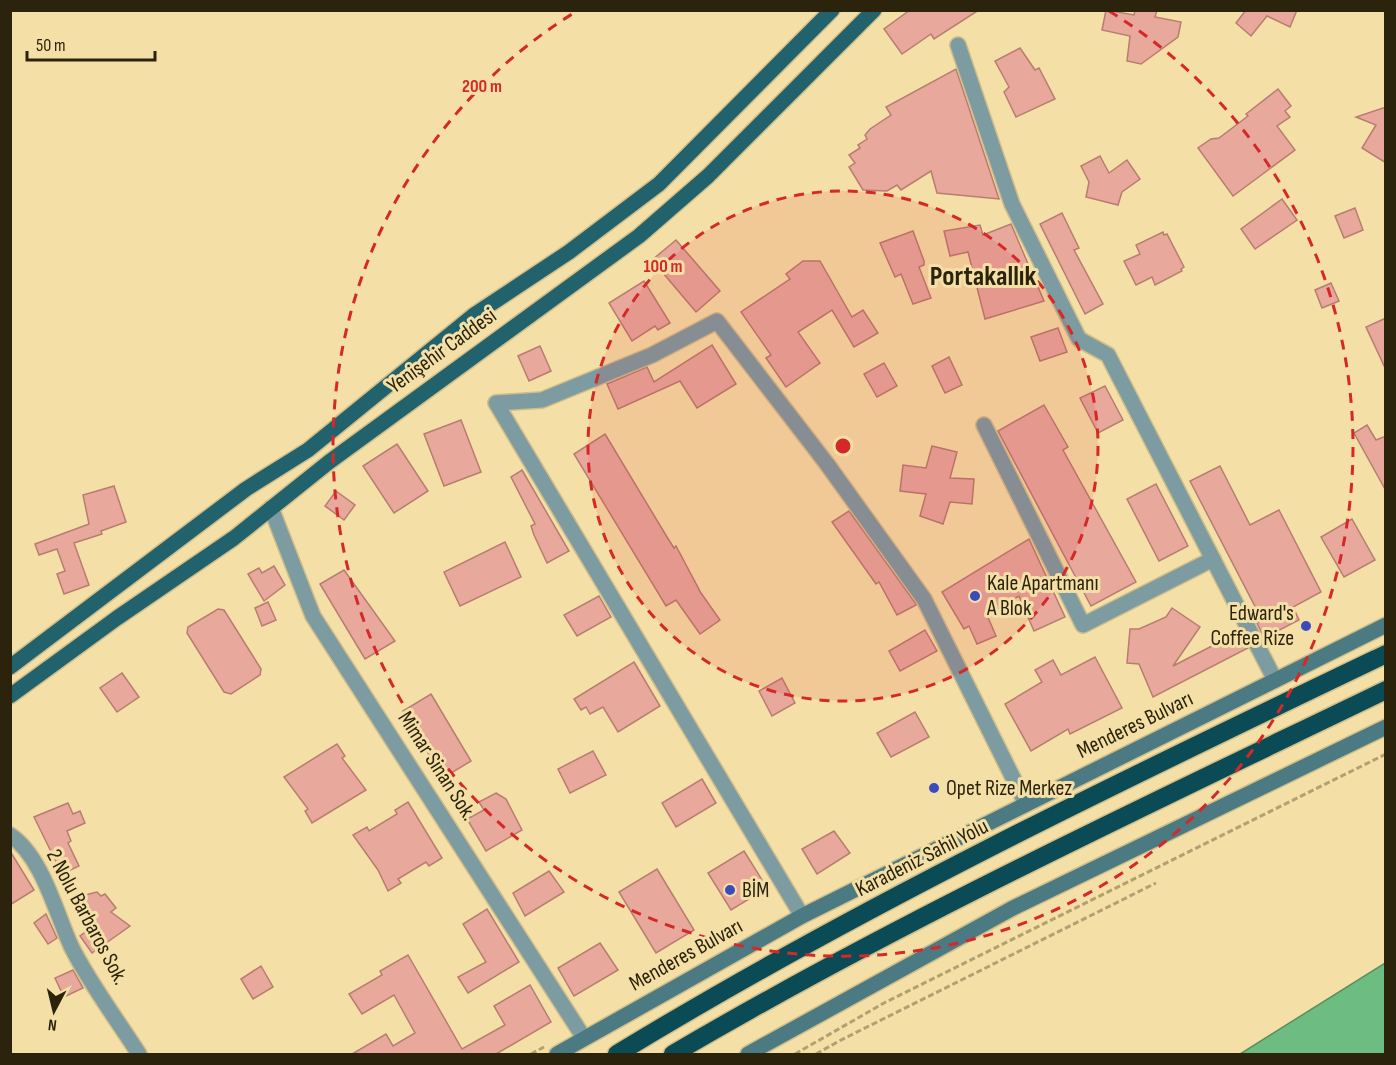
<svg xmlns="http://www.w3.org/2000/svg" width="1396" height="1065" font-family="'Sofia Sans Condensed',sans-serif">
  <rect width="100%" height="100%" fill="#f4e0a6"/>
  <path fill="#6dbc82" stroke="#598e5f" stroke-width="1.5" d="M 1385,963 L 1385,1054 L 1240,1054 Z"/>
  <g fill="#e8a99c" stroke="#b87c71" stroke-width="1.5">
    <path d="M 910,10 L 979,10 L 934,39 L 931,34 L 902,54 L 884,29 Z"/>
    <path d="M 1106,10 L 1134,15 L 1135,10 L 1157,10 L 1155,17 L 1181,22 L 1178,37 L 1141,64 L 1127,61 L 1130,36 L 1102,30 Z"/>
    <path d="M 1246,10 L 1297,10 L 1290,27 L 1267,16 L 1251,36 L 1236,23 Z"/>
    <path d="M 1020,48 L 1035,70 L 1039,68 L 1055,99 L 1016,117 L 1004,92 L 1009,87 L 995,61 Z"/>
    <path d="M 956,69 L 999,199 L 937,193 L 931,171 L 901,190 L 897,185 L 887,191 L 863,190 L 849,167 L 855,163 L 849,155 L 860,148 L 858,145 L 867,139 L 865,135 L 870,129 L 891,115 L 886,107 Z"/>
    <path d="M 1278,89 L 1291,106 L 1285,111 L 1290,117 L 1277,126 L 1295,150 L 1233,196 L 1198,148 L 1211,139 L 1219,138 L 1248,116 L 1246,114 Z"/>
    <path d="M 1386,107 L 1386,163 L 1362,148 L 1376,125 L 1356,117 Z"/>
    <path d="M 1100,156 L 1109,173 L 1127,160 L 1140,179 L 1122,192 L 1118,205 L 1086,197 L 1089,182 L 1081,166 Z"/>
    <path d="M 1282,199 L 1297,220 L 1255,249 L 1241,229 Z"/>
    <path d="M 1355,208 L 1363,230 L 1344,238 L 1335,216 Z"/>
    <path d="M 1062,213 L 1079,248 L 1074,250 L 1103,304 L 1085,314 L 1040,224 Z"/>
    <path d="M 1011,224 L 1044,301 L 985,319 L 968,252 L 950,256 L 944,231 L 980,225 L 983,235 Z"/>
    <path d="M 913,231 L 924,261 L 924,265 L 919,267 L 931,298 L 913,304 L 901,274 L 895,277 L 880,243 Z"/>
    <path d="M 1163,232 L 1164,235 L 1167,234 L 1184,267 L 1181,269 L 1182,271 L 1155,285 L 1152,277 L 1136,285 L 1124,261 L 1140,254 L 1136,245 Z"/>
    <path d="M 676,240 L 720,291 L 696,312 L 652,260 Z"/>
    <path d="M 803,261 L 820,261 L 852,317 L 863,310 L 878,333 L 854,347 L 832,310 L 798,332 L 820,363 L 786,387 L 766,358 L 771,355 L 741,312 L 790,279 L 786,274 Z"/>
    <path d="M 644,281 L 670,323 L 658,330 L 655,326 L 632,341 L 609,303 Z"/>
    <path d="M 1331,283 L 1339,301 L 1322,308 L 1315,290 Z"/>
    <path d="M 1386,318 L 1386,370 L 1366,327 Z"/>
    <path d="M 1058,328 L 1067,352 L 1040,361 L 1031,337 Z"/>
    <path d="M 712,345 L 736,384 L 697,408 L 680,381 L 618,409 L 607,384 L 647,367 L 654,382 Z"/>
    <path d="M 540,346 L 551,371 L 529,381 L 518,356 Z"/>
    <path d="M 949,357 L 962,385 L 945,393 L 932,366 Z"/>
    <path d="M 884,363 L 897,386 L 877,397 L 864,374 Z"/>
    <path d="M 1105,386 L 1123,420 L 1098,433 L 1080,398 Z"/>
    <path d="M 1044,405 L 1068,447 L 1063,450 L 1136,582 L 1091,606 L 998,431 Z"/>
    <path d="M 461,420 L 481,472 L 444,486 L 424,434 Z"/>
    <path d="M 1367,425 L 1376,440 L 1386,436 L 1386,491 L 1354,433 Z"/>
    <path d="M 605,434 L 667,537 L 674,548 L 676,546 L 701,593 L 720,620 L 700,634 L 676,600 L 666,606 L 574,454 Z"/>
    <path d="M 397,444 L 428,491 L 394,513 L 363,466 Z"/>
    <path d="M 932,446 L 957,452 L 950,478 L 974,479 L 972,504 L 950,502 L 943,524 L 920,516 L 926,494 L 900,491 L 903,465 L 926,468 Z"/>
    <path d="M 1220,466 L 1250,525 L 1279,510 L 1321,592 L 1293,607 L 1299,620 L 1264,638 L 1257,623 L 1262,620 L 1190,481 Z"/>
    <path d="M 522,470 L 569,551 L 547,563 L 534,535 L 531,526 L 535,524 L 511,477 Z"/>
    <path d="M 1156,484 L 1188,546 L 1159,561 L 1127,499 Z"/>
    <path d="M 114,486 L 126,522 L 101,531 L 102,534 L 74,543 L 89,585 L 64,594 L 57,574 L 65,571 L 57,549 L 39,555 L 35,544 L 89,524 L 83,495 Z"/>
    <path d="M 336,491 L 355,505 L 344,520 L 325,506 Z"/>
    <path d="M 849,511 L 916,604 L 916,605 L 897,615 L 879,582 L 876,584 L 832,522 Z"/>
    <path d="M 1352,519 L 1375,560 L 1344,577 L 1321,537 Z"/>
    <path d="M 1029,539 L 1065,617 L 1034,631 L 1019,596 L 987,615 L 996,636 L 977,644 L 969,626 L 964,629 L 942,592 Z"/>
    <path d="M 505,542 L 521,577 L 460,606 L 444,572 Z"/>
    <path d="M 274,566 L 285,585 L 264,601 L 248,574 L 259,568 L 262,573 Z"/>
    <path d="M 344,570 L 395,641 L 365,659 L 320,584 Z"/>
    <path d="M 599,596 L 611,617 L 577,636 L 564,615 Z"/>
    <path d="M 268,602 L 276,620 L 262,626 L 255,608 Z"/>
    <path d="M 1172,608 L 1200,627 L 1173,666 L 1239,632 L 1248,648 L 1153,697 L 1139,664 L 1127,663 L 1130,629 L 1139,629 L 1166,617 Z"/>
    <path d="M 218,609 L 224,610 L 261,669 L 260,675 L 231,694 L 224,692 L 187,633 L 188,627 Z"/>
    <path d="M 925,630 L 937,651 L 900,671 L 889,651 Z"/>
    <path d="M 1095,657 L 1122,708 L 1070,734 L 1068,729 L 1031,751 L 1005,704 L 1042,682 L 1035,670 L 1053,660 L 1061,675 Z"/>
    <path d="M 634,662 L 660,706 L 618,732 L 603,707 L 590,714 L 586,707 L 581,710 L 574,699 Z"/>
    <path d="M 122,673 L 139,697 L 117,712 L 100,688 Z"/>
    <path d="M 782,678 L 795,703 L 772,716 L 759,691 Z"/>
    <path d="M 431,694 L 471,761 L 443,778 L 403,711 Z"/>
    <path d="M 915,712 L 929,737 L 891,757 L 877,733 Z"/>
    <path d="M 337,744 L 345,756 L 342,758 L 366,790 L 312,823 L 305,811 L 308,809 L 284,777 Z"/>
    <path d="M 593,751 L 606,775 L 570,793 L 558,769 Z"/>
    <path d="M 702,779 L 716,803 L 676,827 L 662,803 Z"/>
    <path d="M 496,793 L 506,799 L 522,830 L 486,851 L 467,819 L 484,810 L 479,802 Z"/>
    <path d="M 408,802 L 442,858 L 429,866 L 426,862 L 398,879 L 401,883 L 388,891 L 378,870 L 353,835 L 367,827 L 369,831 L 397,814 L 395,810 Z"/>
    <path d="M 68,803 L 73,814 L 80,811 L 85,823 L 67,831 L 71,841 L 68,843 L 79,866 L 62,874 L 34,817 Z"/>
    <path d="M 834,831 L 850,853 L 817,874 L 802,849 Z"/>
    <path d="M 10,851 L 34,890 L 10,905 Z"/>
    <path d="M 744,851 L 767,888 L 731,910 L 708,873 Z"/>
    <path d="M 657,869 L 694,930 L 656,953 L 619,892 Z"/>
    <path d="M 549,871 L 564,892 L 525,916 L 513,893 Z"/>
    <path d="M 97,892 L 101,896 L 105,894 L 116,908 L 111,912 L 130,926 L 92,953 L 80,936 L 92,927 L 75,901 L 85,895 Z"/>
    <path d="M 487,909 L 519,962 L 468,993 L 458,977 L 486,962 L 463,924 Z"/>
    <path d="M 46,914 L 57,938 L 48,944 L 34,923 Z"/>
    <path d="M 600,943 L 618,970 L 574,996 L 558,968 Z"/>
    <path d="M 408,955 L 462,1049 L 505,1025 L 494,1006 L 530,985 L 551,1022 L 496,1054 L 352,1054 L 386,1034 L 393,1046 L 415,1033 L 394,995 L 362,1014 L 349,994 L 382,975 L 380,971 Z"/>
    <path d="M 261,966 L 273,987 L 253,999 L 241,979 Z"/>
    <path d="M 73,970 L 83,988 L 64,997 L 55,978 Z"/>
  </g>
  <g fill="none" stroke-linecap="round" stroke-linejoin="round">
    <g stroke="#d0be8a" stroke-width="18">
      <g id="street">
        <path d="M 958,45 L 1012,204 L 1079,339 L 1108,355 L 1275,680"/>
        <path d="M 984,425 L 1083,625 L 1213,559"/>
        <path d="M 271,508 L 313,616 L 584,1038"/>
        <path d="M 10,835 C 42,856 56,913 71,946 C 88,981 118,1021 139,1054"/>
        <path d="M 802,916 L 496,403 L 542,400 L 652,355 L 717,321 L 827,464 L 924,599 L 1026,804"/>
      </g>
    </g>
    <g stroke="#d0be8a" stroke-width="18">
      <g id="secondary">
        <path d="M 557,1054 L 802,916 L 1386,625"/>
        <path d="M 748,1054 L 1013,908 L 1386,727"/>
      </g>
    </g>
    <g stroke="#d0be8a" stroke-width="18">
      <g id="primary">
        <path d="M 10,667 L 246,489 L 308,450 L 474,315 L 569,252 L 659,184 L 832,10"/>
        <path d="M 10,696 L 117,618 L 234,538 L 329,462 L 639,236 L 708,176 L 874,10"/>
      </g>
    </g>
    <g stroke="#d0be8a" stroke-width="21">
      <g id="highway">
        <path d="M 617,1054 C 863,904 1125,779 1386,654"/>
        <path d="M 673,1054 C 903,919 1146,806 1386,690"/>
      </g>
    </g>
    <g stroke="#b0a072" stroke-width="3" stroke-dasharray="6 3" stroke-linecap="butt">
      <path d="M 531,1054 L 544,1047"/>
      <path d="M 795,1054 L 884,1003 L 1386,754"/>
      <path d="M 816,1054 L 841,1040 L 1156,883"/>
    </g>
    <use href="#street" stroke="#7d9ca2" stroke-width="15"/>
    <use href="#secondary" stroke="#4b7a83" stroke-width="15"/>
    <use href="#primary" stroke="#22626d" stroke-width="15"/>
    <use href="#highway" stroke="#0b4b55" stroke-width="18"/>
  </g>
  <circle cx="843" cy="446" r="255" fill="#d62828" fill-opacity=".12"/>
  <g fill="none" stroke="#d62828" stroke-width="3" stroke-dasharray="10 8">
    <circle cx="843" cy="446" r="255"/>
    <path d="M1109 11A510 510 0 1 1 577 11"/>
  </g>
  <g fill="#394bbd" stroke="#f4e0a6" stroke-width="2">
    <circle cx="975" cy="596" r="6"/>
    <circle cx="1306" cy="626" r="6"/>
    <circle cx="934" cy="788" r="6"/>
    <circle cx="730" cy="890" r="6"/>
  </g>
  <g text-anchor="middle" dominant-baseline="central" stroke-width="6" stroke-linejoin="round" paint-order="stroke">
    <g font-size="22" fill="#2b230c" stroke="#f4e0a6">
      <text transform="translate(442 351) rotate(-36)">Yenişehir Caddesi</text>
      <text transform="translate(1135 725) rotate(-26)">Menderes Bulvarı</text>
      <text transform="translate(437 766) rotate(57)">Mimar Sinan Sok.</text>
      <text transform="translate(922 858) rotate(-27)">Karadeniz Sahil Yolu</text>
      <text transform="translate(87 917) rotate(62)">2 Nolu Barbaros Sok.</text>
      <text transform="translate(686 955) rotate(-29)">Menderes Bulvarı</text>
    </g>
    <g font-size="22" fill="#2b230c" stroke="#f4e0a6" text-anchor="start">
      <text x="987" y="583">Kale Apartmanı<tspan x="987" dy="25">A Blok</tspan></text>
      <text x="1294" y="613" text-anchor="end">Edward's<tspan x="1294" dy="25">Coffee Rize</tspan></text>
      <text x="946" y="788">Opet Rize Merkez</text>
      <text x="742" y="890">BİM</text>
    </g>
    <g font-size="28" font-weight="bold" fill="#2b230c" stroke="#f4e0a6">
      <text x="983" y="276">Portakallık</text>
    </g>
  </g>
  <circle cx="843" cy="446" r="9" fill="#d62828" stroke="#f4e0a6" stroke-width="3"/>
  <g font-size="18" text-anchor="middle" font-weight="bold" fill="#d62828" stroke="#f4e0a6" stroke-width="6" stroke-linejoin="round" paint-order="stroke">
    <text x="482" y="92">200 m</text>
    <text x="663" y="272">100 m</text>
  </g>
  <rect width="1396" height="1065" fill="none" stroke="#2b230c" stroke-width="24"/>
  <g transform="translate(54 1011) rotate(187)" stroke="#f4e0a6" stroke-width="4.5" paint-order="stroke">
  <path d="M0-4.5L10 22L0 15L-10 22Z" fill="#2b230c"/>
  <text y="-9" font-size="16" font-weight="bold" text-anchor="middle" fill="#2b230c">N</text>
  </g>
  <path d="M27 51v9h128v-9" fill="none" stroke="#2b230c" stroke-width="3"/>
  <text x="36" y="51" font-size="18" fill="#2b230c" stroke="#f4e0a6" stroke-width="4.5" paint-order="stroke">50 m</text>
</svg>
